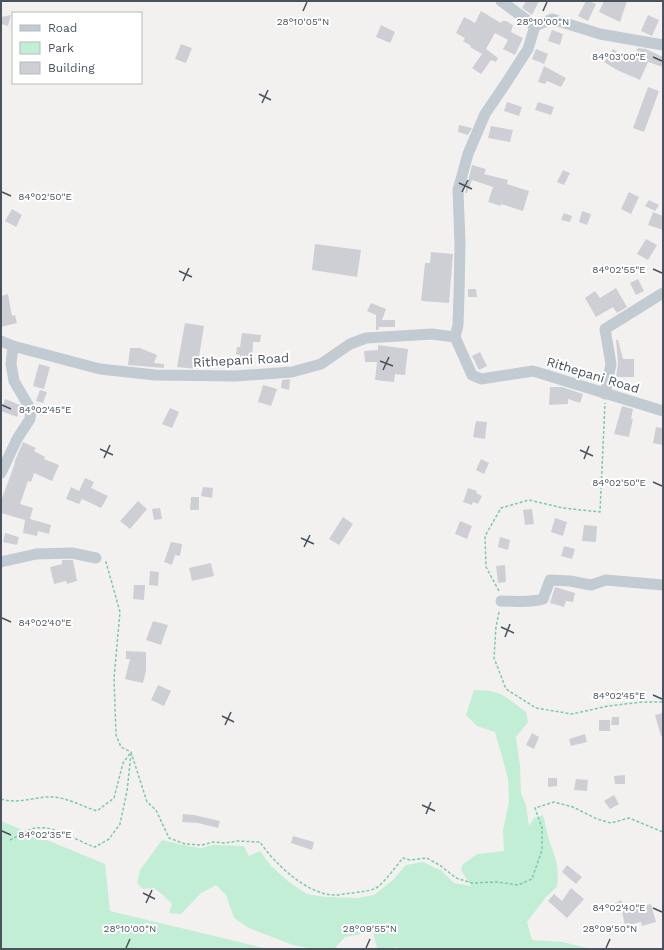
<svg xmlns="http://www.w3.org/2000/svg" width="664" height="950" font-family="'Work Sans',sans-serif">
  <rect width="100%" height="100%" fill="#f3f1f0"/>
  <g fill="#c1eed5">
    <path d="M 474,690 C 501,690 505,696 526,712 L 528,722 L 516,737 L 520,766 L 521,793 L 526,805 L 529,826 L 534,818 L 543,815 C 546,825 547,834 550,843 C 557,862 559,867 557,887 L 546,897 L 527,922 L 532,940 L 563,942 L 591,949 L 403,949 L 396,947 L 393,949 L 379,949 L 377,948 L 372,927 L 361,934 L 345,937 L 334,949 L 313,949 L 293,945 L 249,928 L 234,918 L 226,895 L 216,885 L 200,894 L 181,914 L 169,913 L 172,904 L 164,896 L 154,888 L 143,889 L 137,883 L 140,870 L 162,840 L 183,845 L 201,848 L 213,845 L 244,846 L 249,856 L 260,851 L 271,866 L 290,883 L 307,894 L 325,897 L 357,898 L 374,895 L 392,881 L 406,865 L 423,862 L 442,871 L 454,883 L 471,886 L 461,870 L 462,865 L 477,854 L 504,851 L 503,830 L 509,801 L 508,778 L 495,732 L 477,726 L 466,715 Z"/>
    <path d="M 1,821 L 105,864 L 110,911 L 268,949 L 1,949 Z"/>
  </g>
  <g fill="#cecfd5">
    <path d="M 526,1 L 539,1 L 532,15 L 522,8 Z"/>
    <path d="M 586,1 L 589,1 L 596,4 L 588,21 L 578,16 Z"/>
    <path d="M 604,1 L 627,1 L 620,22 L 599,12 Z"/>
    <path d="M 481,11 L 501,23 L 502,21 L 506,21 L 513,25 L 511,32 L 523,38 L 515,55 L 503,49 L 508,40 L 495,33 L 486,49 L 498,58 L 496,62 L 491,60 L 481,74 L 472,68 L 482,54 L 470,47 L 471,46 L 463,41 L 465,38 L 456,33 L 464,17 L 475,23 Z"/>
    <path d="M 11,15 L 8,26 L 1,24 L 1,17 Z"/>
    <path d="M 648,15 L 659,20 L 652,36 L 641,31 Z"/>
    <path d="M 381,25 L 395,32 L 390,43 L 376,37 Z"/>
    <path d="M 552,30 L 563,34 L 560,45 L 548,41 Z"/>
    <path d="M 181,44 L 192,48 L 186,63 L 175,59 Z"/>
    <path d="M 638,48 L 646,49 L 663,57 L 663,67 L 648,62 L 640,80 L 617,70 L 604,62 L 613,49 L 631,61 Z"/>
    <path d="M 536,49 L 548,54 L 544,64 L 532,59 Z"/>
    <path d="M 544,66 L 566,78 L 561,87 L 547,81 L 545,84 L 538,82 Z"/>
    <path d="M 648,87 L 659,91 L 644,132 L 633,128 Z"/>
    <path d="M 507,102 L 522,107 L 519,116 L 504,111 Z"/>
    <path d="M 538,102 L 554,107 L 551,115 L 535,110 Z"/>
    <path d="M 459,125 L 472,128 L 468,135 L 458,132 Z"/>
    <path d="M 491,126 L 513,130 L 510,142 L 488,138 Z"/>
    <path d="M 472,165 L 486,169 L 484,174 L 508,180 L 507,184 L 529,191 L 523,211 L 501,204 L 501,206 L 488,202 L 493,187 L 472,180 L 467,193 L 465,193 Z"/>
    <path d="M 563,170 L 570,173 L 564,185 L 557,182 Z"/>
    <path d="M 629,192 L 639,197 L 631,214 L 621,209 Z"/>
    <path d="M 649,200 L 659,205 L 655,211 L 645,206 Z"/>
    <path d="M 12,209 L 22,215 L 16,227 L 5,221 Z"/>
    <path d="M 582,211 L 591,214 L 587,225 L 579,222 Z"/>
    <path d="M 653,212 L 663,216 L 663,230 L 648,225 Z"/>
    <path d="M 564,213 L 572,216 L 570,222 L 561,220 Z"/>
    <path d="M 646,239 L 657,245 L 648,260 L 637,254 Z"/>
    <path d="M 315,244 L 361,250 L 357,277 L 312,270 Z"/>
    <path d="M 431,252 L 453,254 L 449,303 L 421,301 L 425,263 L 430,263 Z"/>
    <path d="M 638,279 L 644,291 L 636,295 L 630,283 Z"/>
    <path d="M 616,288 L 627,307 L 617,313 L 613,307 L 596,317 L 585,298 L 595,291 L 600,298 Z"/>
    <path d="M 468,289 L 476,289 L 477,297 L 468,297 Z"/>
    <path d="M 8,294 L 12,316 L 15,315 L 17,323 L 1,327 L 1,296 Z"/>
    <path d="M 371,303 L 386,309 L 382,320 L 395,320 L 395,327 L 379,327 L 378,330 L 376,330 L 376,315 L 367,311 Z"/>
    <path d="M 185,323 L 204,326 L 197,369 L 177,367 Z"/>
    <path d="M 242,333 L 261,335 L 260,342 L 253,342 L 252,362 L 239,361 L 240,355 L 236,354 L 237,347 L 240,347 Z"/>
    <path d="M 616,340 L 618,340 L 623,359 L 634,359 L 634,377 L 616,377 L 618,363 Z"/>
    <path d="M 378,345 L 408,349 L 405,375 L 395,374 L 394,382 L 375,380 L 377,362 L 365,362 L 364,351 L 378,350 Z"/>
    <path d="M 130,348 L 140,348 L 157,355 L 154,363 L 164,364 L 164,368 L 128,365 Z"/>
    <path d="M 480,352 L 487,366 L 479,370 L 472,356 Z"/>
    <path d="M 39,364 L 50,367 L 44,389 L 33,386 Z"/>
    <path d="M 290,379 L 289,390 L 281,388 L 282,380 Z"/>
    <path d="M 263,385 L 277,389 L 271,406 L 258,402 Z"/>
    <path d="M 550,387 L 562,387 L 583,394 L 580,403 L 568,399 L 568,404 L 549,405 Z"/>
    <path d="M 40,390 L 47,392 L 43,403 L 36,401 Z"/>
    <path d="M 5,399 L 20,405 L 21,407 L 17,417 L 1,411 Z"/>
    <path d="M 622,406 L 633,409 L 631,419 L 633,419 L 629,437 L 614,434 Z"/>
    <path d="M 170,408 L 179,412 L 172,428 L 162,424 Z"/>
    <path d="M 476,421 L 487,422 L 485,439 L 473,437 Z"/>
    <path d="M 656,427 L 663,428 L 663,445 L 653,443 Z"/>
    <path d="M 23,442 L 36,448 L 34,451 L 45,457 L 44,459 L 59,465 L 52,481 L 34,473 L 31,482 L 28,481 L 20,504 L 33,508 L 30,519 L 51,525 L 49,534 L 38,531 L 37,536 L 23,533 L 25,520 L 1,513 L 1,501 L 15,463 L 14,463 Z"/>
    <path d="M 481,459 L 489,463 L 484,474 L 476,470 Z"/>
    <path d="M 85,478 L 94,482 L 91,488 L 108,496 L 101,508 L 82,499 L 79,504 L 66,499 L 71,487 L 79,491 Z"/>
    <path d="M 203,487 L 213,488 L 212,498 L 201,496 Z"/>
    <path d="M 468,488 L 477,491 L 476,493 L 482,496 L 478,504 L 473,502 L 472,505 L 463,502 Z"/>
    <path d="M 191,497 L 199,497 L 199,510 L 190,510 Z"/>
    <path d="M 138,501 L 147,509 L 130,529 L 120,521 Z"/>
    <path d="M 160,508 L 162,519 L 154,520 L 152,509 Z"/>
    <path d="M 532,509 L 534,524 L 525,525 L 523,510 Z"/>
    <path d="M 343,517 L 353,524 L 339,545 L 329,539 Z"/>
    <path d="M 555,518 L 567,522 L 563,536 L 551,532 Z"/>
    <path d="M 460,521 L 472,526 L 467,539 L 455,534 Z"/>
    <path d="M 584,525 L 597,526 L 596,542 L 582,541 Z"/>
    <path d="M 5,533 L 19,537 L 17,545 L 3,542 Z"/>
    <path d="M 500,537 L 510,540 L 508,550 L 498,547 Z"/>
    <path d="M 171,542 L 182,544 L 180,556 L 175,555 L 172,565 L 164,562 Z"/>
    <path d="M 564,546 L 575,549 L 572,559 L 561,556 Z"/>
    <path d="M 62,560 L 73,560 L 77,581 L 67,584 L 66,581 L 54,584 L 50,567 L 62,564 Z"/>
    <path d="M 211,563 L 214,576 L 192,581 L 189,568 Z"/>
    <path d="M 505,565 L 506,582 L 498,583 L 496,566 Z"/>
    <path d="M 150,571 L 159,572 L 158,586 L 149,585 Z"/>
    <path d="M 134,585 L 145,585 L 144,600 L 133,599 Z"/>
    <path d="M 555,587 L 575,593 L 573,602 L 566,601 L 564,607 L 550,603 Z"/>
    <path d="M 153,621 L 168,625 L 161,645 L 146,640 Z"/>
    <path d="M 126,651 L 146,652 L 146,671 L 143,683 L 125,679 L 130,659 L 126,659 Z"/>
    <path d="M 158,685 L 171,691 L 164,706 L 151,700 Z"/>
    <path d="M 663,713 L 663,736 L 661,736 L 655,715 Z"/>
    <path d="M 612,717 L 619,717 L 619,725 L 611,725 Z"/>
    <rect x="599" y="720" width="11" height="11"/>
    <path d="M 532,733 L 539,737 L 534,749 L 526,745 Z"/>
    <path d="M 585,734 L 587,742 L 571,746 L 569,739 Z"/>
    <path d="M 625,775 L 625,784 L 615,784 L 614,776 Z"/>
    <path d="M 548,778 L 557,778 L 557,786 L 548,787 Z"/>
    <path d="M 576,779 L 588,780 L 587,791 L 574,790 Z"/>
    <path d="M 614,795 L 619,804 L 610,809 L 604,801 Z"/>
    <path d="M 183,814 L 194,815 L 220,821 L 218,828 L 198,823 L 182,822 Z"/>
    <path d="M 293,836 L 314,842 L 312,850 L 291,843 Z"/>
    <path d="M 567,865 L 582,877 L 576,884 L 562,872 Z"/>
    <path d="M 571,888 L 584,899 L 567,918 L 548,901 L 554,894 L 562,901 Z"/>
    <path d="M 621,900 L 626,908 L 618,914 L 613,905 Z"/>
    <path d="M 651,904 L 656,922 L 642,926 L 641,922 L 625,926 L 622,911 Z"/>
  </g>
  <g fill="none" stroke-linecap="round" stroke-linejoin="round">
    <g stroke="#7acba8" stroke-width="1.5" stroke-dasharray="3 2" stroke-linecap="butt">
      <path d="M 105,562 L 106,562 L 120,612 L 114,678 L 116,735 L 121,747 L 131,752 L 147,802 L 156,810 L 169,838 L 185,844 L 202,845 L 213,842 L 225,843 L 237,841 L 260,842 C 274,863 307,895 335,895 C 341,895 347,893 353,893 C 362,891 371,892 379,886 C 387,879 396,866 403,858 L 410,860 L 427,858 L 441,866 L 456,878 L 472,883 L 497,882 L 518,885 L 532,879 L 542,850 L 542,828 L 535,808 L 554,802 L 573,807 L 597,819 L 611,823 L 629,818 L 663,832"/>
      <path d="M 499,591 L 486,567 L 485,536 L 501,508 L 529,500 L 563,508 L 600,512 L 605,403"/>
      <path d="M 499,612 L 496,627 L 494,658 L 506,689 L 536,708 L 572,714 L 608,706 L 642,702 L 663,702"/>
      <path d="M 1,799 C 17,804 31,798 47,797 C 65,796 81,806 97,811 L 114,798 L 123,763 L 131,752"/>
      <path d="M 10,840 C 18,836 28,829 36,828 C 56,825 76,841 95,847 L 109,839 L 120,824 L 127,791 L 131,754"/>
    </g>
    <g stroke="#c2cad2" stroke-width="11">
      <path d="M 501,1 L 535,26"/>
      <path d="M 455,337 L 458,325 L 459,295 L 460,244 L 458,190 L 468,154 L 485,114 L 506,83 L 528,49 L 535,26 L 552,19 L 600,34 L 663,45"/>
      <path d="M 1,341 L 13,346 L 100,369 L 155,375 L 235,376 L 292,372 L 321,364 L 350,344 L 366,338 L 432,334 L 455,337 L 472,375 L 481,379 L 533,371 L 663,411"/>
      <path d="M 605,394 L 611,364 L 605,329 L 663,293"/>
      <path d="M 1,473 L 17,439 L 30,419 L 31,410 L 14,381 L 11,364 L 13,346"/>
      <path d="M 1,562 L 36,554 L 72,553 L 96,558"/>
      <path d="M 501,601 C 515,601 530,603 543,599 L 550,580 L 570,581 L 591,585 L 606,580 L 663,585"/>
    </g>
  </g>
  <path fill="none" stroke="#49525d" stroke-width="1.5" d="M 303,11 L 307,2M 543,11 L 547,2M 653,57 L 662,61M 259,94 L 271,100M 262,103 L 268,90M 459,183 L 472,189M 2,192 L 11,196M 462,192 L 468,180M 653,269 L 662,273M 179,271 L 192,277M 183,281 L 189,268M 380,361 L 393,366M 383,370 L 389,357M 2,405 L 11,409M 100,449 L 113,455M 580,450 L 593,456M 104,458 L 110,445M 584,459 L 589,446M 653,482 L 662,486M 301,538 L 314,544M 304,547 L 310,535M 2,618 L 11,622M 501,627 L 514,633M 505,637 L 510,624M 653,695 L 662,699M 222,716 L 234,722M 225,725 L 231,712M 422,805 L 435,811M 426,814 L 431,802M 2,831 L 11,835M 143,893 L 155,899M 146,903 L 152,890M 653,908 L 662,912M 126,948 L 130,939M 366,948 L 370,939M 606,948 L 610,939"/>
  <g text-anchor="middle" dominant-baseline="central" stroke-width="4" stroke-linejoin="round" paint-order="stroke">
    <g font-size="13" fill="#49525d" stroke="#fff">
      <text transform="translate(241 360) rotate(-3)">Rithepani Road</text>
      <text transform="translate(593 375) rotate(17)">Rithepani Road</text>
    </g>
  </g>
  <g font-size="10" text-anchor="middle" fill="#49525d" stroke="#fff" stroke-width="4" stroke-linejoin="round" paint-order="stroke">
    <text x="303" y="25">28°10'05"N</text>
    <text x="543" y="25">28°10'00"N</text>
    <text x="619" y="60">84°03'00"E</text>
    <text x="45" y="200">84°02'50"E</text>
    <text x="619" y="273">84°02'55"E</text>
    <text x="45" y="413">84°02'45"E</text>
    <text x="619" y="486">84°02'50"E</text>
    <text x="45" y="626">84°02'40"E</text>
    <text x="619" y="699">84°02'45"E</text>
    <text x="45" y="838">84°02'35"E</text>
    <text x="619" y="911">84°02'40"E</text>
    <text x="130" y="932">28°10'00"N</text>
    <text x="370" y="932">28°09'55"N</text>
    <text x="610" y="932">28°09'50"N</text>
  </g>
  <rect width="664" height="950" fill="none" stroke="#49525d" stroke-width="4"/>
  <rect x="12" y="12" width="130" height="72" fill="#ffffff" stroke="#b6babe"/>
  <rect x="20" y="25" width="20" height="6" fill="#c2cad2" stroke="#b6babe"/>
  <text x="48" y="32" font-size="12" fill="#49525d">Road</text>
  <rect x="20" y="42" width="20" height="12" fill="#c1eed5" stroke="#b6babe"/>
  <text x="48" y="52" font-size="12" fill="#49525d">Park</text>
  <rect x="20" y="62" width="20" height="12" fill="#cecfd5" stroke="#b6babe"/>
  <text x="48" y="72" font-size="12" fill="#49525d">Building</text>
</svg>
